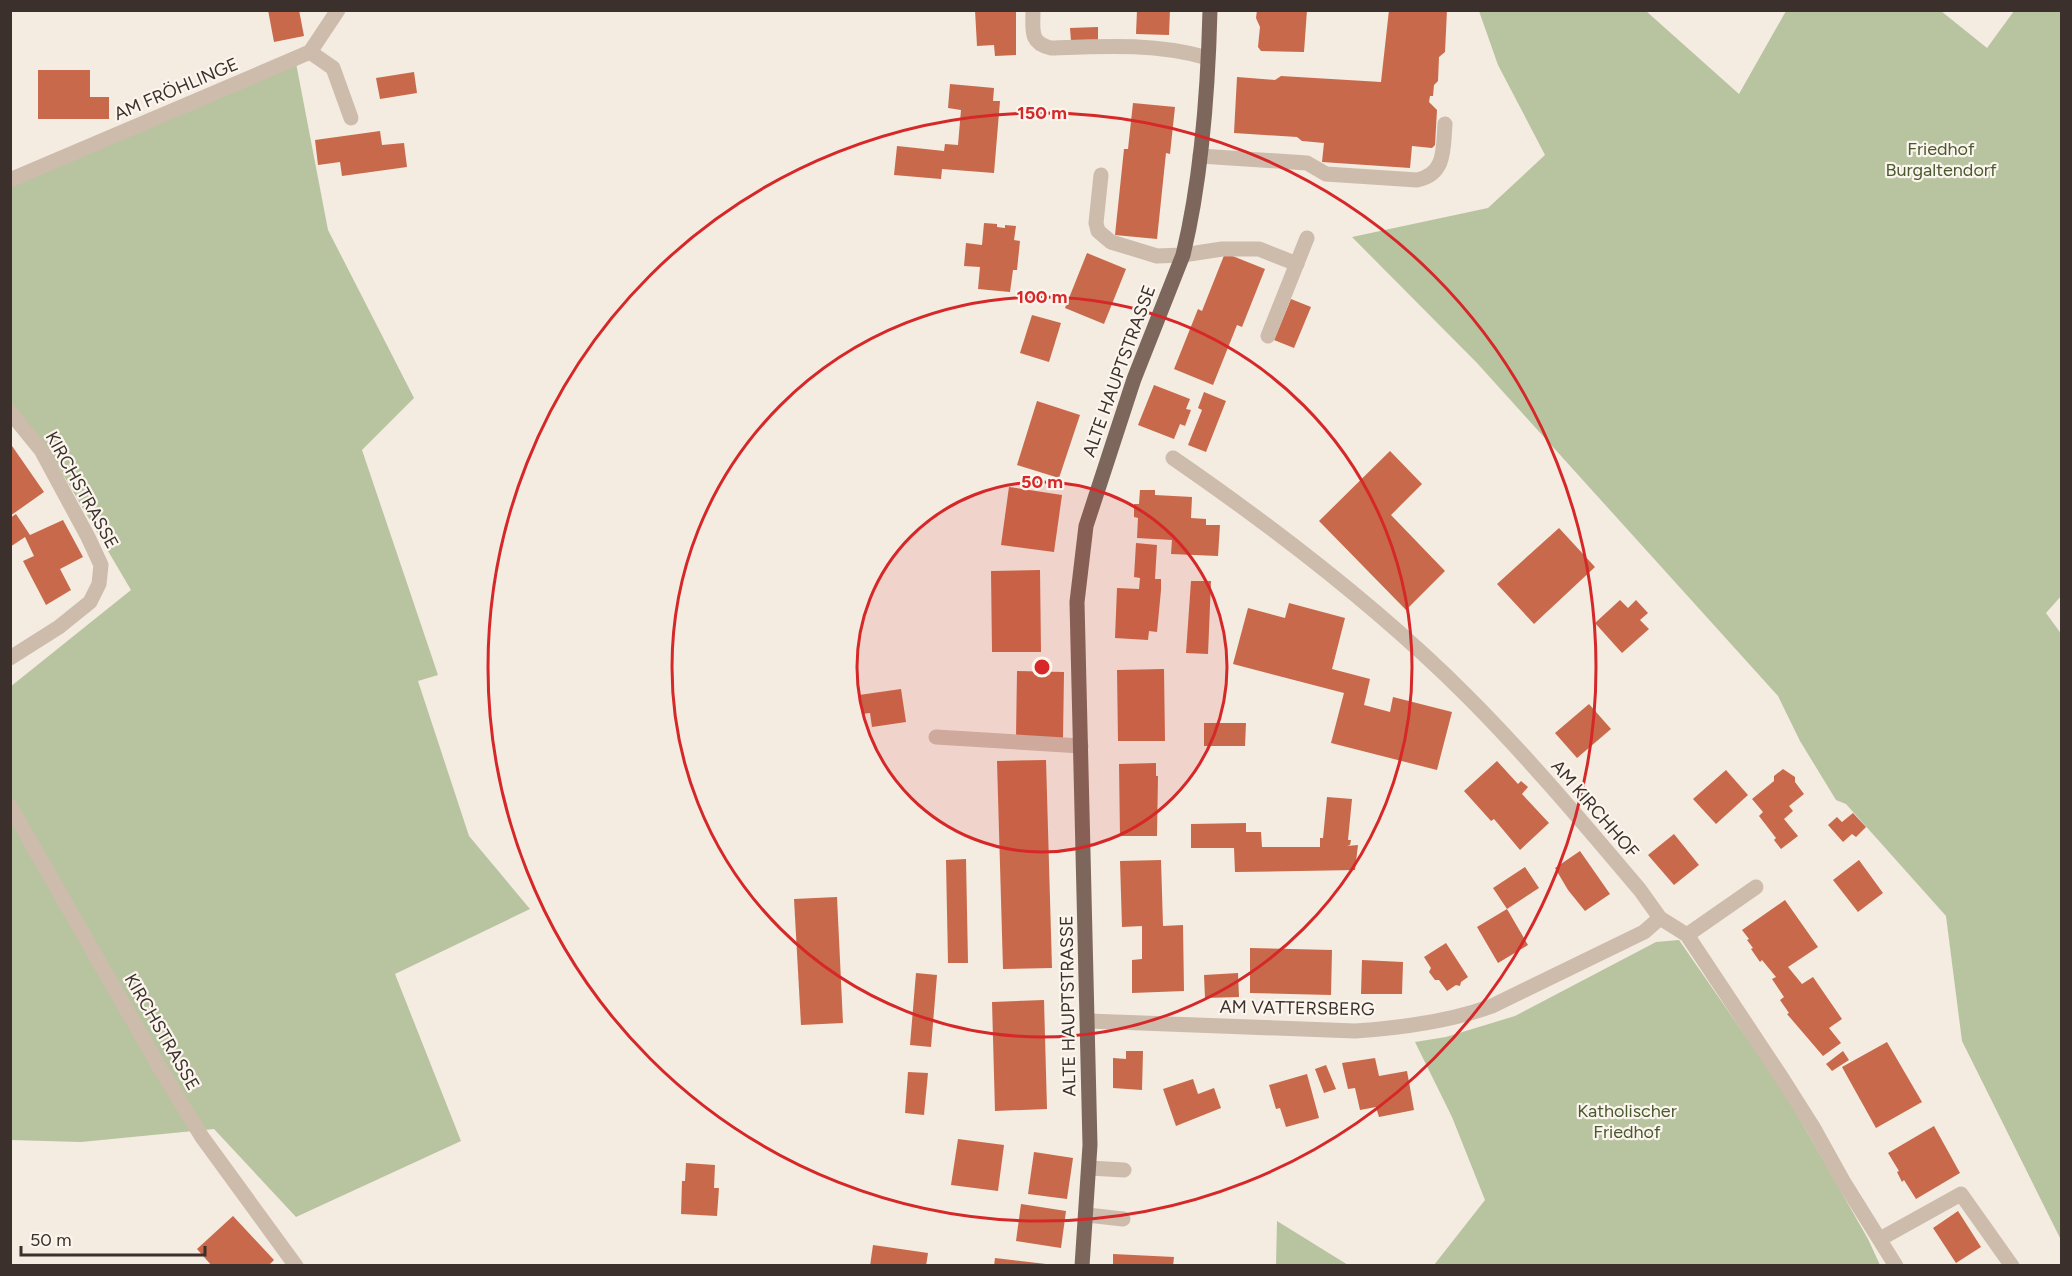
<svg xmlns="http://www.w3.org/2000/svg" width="2072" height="1276" font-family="Figtree,sans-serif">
  <rect width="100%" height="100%" fill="#f4ebe1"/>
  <g fill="#b8c4a0">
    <path d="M 1479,11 L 1646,11 L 1739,94 L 1786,11 L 1941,11 L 1987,48 L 2014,11 L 2061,11 L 2062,595 L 2046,613 L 2062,635 L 2061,1240 L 1962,1041 L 1946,916 L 1854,813 L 1846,804 L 1836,800 L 1800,741 L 1778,696 L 1477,363 L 1352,237 L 1488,208 L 1545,155 L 1498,65 Z"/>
    <path d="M 296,63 L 328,230 L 414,398 L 362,450 L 438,675 L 418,681 L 469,836 L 530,909 L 395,974 L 461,1141 L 296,1217 L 214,1129 L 81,1142 L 11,1140 L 10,687 L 131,590 L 48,449 L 11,403 L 11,185 Z"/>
    <path d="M 1679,940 L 1785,1093 L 1868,1239 L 1880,1265 L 1434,1265 L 1485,1200 L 1452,1117 L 1415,1042 L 1446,1037 L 1515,1016 L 1656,942 Z"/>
    <path d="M 1277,1221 L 1348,1265 L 1276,1265 Z"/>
  </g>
  <g fill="#c8694b">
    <path d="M 268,10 L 299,10 L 304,36 L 274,42 Z"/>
    <path d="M 975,10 L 1016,10 L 1016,55 L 995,56 L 994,45 L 977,46 Z"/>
    <path d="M 1137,10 L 1170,10 L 1169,35 L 1136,34 Z"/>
    <path d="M 1257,10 L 1307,10 L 1304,52 L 1261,51 L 1258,47 L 1260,27 L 1256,18 Z"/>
    <path d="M 1389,10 L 1447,10 L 1445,52 L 1439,57 L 1438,81 L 1434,85 L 1433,96 L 1430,96 L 1429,102 L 1437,110 L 1435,145 L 1432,148 L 1412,146 L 1410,168 L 1322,162 L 1324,143 L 1302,141 L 1297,137 L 1234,133 L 1237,77 L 1275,80 L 1281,76 L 1381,82 Z"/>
    <path d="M 1098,27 L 1098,40 L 1071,41 L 1070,28 Z"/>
    <path d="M 38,70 L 90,70 L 90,97 L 109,97 L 109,119 L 38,119 Z"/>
    <path d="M 414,72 L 417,93 L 380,99 L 376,78 Z"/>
    <path d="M 950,84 L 994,88 L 993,101 L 1000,101 L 994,173 L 942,169 L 941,179 L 894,175 L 897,146 L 944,151 L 945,144 L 958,145 L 961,110 L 948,108 Z"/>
    <path d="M 1133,103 L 1175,107 L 1170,154 L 1166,153 L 1157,239 L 1115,235 L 1124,149 L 1128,149 Z"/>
    <path d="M 380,131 L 382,145 L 404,143 L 407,167 L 342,176 L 340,162 L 318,165 L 315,140 Z"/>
    <path d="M 984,223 L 997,224 L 997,227 L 1005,228 L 1005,225 L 1016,226 L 1014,240 L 1020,241 L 1017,270 L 1013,270 L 1010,292 L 978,289 L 980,267 L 964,266 L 966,243 L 982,245 Z"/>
    <path d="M 1087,253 L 1126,269 L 1104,324 L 1065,308 Z"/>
    <path d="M 1225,253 L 1265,269 L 1242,327 L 1237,325 L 1213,385 L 1174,369 L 1198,309 L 1202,311 Z"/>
    <path d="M 1291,299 L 1311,307 L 1294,348 L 1274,340 Z"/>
    <path d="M 1032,315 L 1061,323 L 1049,362 L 1020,353 Z"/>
    <path d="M 1154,385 L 1190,399 L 1186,409 L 1191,410 L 1185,426 L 1180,424 L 1174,439 L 1138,425 Z"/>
    <path d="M 1204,392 L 1226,401 L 1206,452 L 1188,445 L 1202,410 L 1198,408 Z"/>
    <path d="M 1037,401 L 1080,415 L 1059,478 L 1017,465 Z"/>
    <path d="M 10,443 L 44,492 L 10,516 Z"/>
    <path d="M 1390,451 L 1422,484 L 1391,515 L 1445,571 L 1406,610 L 1319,521 Z"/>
    <path d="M 1009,487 L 1062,495 L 1054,552 L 1001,545 Z"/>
    <path d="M 1140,490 L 1155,490 L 1155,495 L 1192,497 L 1191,518 L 1206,519 L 1206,525 L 1220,525 L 1218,556 L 1171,554 L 1172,540 L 1137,538 L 1138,518 L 1134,517 L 1134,504 L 1139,504 Z"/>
    <path d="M 16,514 L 30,535 L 63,520 L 83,557 L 60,569 L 71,590 L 46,605 L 23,561 L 34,556 L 25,537 L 10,547 L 10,518 Z"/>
    <path d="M 1559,528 L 1595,567 L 1534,624 L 1497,584 Z"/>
    <path d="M 1136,543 L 1157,545 L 1155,579 L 1161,579 L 1161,590 L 1157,632 L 1149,631 L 1148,640 L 1115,638 L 1117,588 L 1139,589 L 1140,578 L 1134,577 Z"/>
    <path d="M 1040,570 L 1041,652 L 992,652 L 991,571 Z"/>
    <path d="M 1191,581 L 1211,581 L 1208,654 L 1186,653 Z"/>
    <path d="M 1620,600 L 1628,608 L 1636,600 L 1648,613 L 1640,620 L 1649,629 L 1622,653 L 1595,623 Z"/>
    <path d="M 1289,603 L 1345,618 L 1332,669 L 1370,679 L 1364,705 L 1390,712 L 1393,697 L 1452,712 L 1437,770 L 1331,743 L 1344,693 L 1233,664 L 1248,608 L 1285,618 Z"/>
    <path d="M 1164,669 L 1165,741 L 1118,741 L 1117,670 Z"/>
    <path d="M 1017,671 L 1064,672 L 1063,738 L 1016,737 Z"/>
    <path d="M 901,689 L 906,722 L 872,727 L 870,713 L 862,714 L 859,695 Z"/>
    <path d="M 1589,704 L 1611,729 L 1577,758 L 1555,733 Z"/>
    <path d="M 1204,723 L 1246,723 L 1245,746 L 1204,746 Z"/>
    <path d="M 1046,760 L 1052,968 L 1003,969 L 997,761 Z"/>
    <path d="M 1497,761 L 1518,784 L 1521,781 L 1528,787 L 1522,794 L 1549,823 L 1520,850 L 1494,819 L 1491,821 L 1464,791 Z"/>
    <path d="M 1156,763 L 1156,776 L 1158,776 L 1157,836 L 1120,836 L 1119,764 Z"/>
    <path d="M 1783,769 L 1795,777 L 1795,782 L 1804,794 L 1789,806 L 1793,811 L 1784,819 L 1798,836 L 1781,849 L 1774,840 L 1776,838 L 1759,816 L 1763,812 L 1752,799 L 1774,781 L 1774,776 Z"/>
    <path d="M 1726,770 L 1748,795 L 1716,824 L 1693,799 Z"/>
    <path d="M 1327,797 L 1352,799 L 1348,840 L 1351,840 L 1350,845 L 1347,846 L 1358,845 L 1355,870 L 1235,872 L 1234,848 L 1191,848 L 1191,824 L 1246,823 L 1246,832 L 1261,832 L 1262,847 L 1320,847 L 1320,838 L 1323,838 Z"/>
    <path d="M 1853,813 L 1866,827 L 1856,837 L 1852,834 L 1843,842 L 1828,825 L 1837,817 L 1842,822 Z"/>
    <path d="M 1674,834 L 1699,865 L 1674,885 L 1648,855 Z"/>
    <path d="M 1580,851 L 1610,894 L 1585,911 L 1568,890 L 1555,868 Z"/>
    <path d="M 966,859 L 968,963 L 948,963 L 946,860 Z"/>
    <path d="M 1161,860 L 1163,926 L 1183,925 L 1184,991 L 1132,993 L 1132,960 L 1142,959 L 1142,926 L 1122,927 L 1120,861 Z"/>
    <path d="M 1859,860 L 1883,893 L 1858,912 L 1833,880 Z"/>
    <path d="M 1525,867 L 1539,888 L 1507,909 L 1528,945 L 1498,963 L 1477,927 L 1507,909 L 1493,888 Z"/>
    <path d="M 837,897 L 843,1023 L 801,1025 L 794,899 Z"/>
    <path d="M 1785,900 L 1818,947 L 1788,967 L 1802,984 L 1813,977 L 1842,1019 L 1829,1028 L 1841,1043 L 1823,1056 L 1787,1014 L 1789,1013 L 1780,1000 L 1784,997 L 1772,979 L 1776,977 L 1762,960 L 1760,962 L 1751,949 L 1753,948 L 1747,940 L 1749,939 L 1742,930 Z"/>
    <path d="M 1446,943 L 1468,977 L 1461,982 L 1460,986 L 1456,985 L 1447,991 L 1439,980 L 1435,980 L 1429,972 L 1431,968 L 1424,957 Z"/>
    <path d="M 1250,948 L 1332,950 L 1331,995 L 1250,993 Z"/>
    <path d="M 1362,960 L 1403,962 L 1402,994 L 1361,994 Z"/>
    <path d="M 916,973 L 937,975 L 931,1047 L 910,1045 Z"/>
    <path d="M 1238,973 L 1239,997 L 1205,998 L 1204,975 Z"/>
    <path d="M 1044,1000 L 1047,1109 L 995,1111 L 992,1002 Z"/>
    <path d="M 1887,1042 L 1922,1102 L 1876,1128 L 1842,1067 Z"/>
    <path d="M 1126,1051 L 1143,1051 L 1142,1090 L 1113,1088 L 1113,1058 L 1126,1059 Z"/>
    <path d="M 1843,1051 L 1849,1060 L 1832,1071 L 1826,1064 Z"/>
    <path d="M 1375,1058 L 1379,1076 L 1407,1071 L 1414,1110 L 1379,1117 L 1376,1107 L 1360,1110 L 1355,1088 L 1348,1089 L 1342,1063 Z"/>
    <path d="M 1326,1065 L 1336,1089 L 1324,1093 L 1315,1069 Z"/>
    <path d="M 908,1072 L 928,1073 L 924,1115 L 905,1113 Z"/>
    <path d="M 1307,1074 L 1319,1118 L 1286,1127 L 1280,1108 L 1276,1109 L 1269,1085 Z"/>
    <path d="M 1193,1079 L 1198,1094 L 1214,1088 L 1221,1108 L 1176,1126 L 1163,1089 Z"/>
    <path d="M 1934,1126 L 1960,1173 L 1916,1199 L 1904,1180 L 1902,1182 L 1897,1172 L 1899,1171 L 1888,1153 Z"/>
    <path d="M 958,1139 L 1004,1145 L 998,1191 L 951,1185 Z"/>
    <path d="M 1034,1152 L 1073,1158 L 1067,1199 L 1028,1194 Z"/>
    <path d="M 686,1163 L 715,1165 L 714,1188 L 719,1188 L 717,1216 L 681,1214 L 682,1181 L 685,1181 Z"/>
    <path d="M 1021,1204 L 1066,1211 L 1061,1248 L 1016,1241 Z"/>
    <path d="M 1958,1211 L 1981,1247 L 1956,1263 L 1933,1228 Z"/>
    <path d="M 233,1216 L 274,1260 L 268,1266 L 212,1266 L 197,1249 Z"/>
    <path d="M 873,1245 L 928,1253 L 926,1266 L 870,1266 Z"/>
    <path d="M 1113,1254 L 1174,1257 L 1173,1266 L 1113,1266 Z"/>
    <path d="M 995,1258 L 1046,1264 L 1046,1266 L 994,1266 Z"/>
  </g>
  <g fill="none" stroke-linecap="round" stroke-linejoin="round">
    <g stroke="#cdbbac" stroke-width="15">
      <path d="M 1033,10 C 1033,30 1029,43 1051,48 C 1104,46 1157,43 1208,58"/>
      <path d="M 310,52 L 333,68 L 351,118"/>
      <path d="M 1200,156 L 1307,163 L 1326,174 L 1417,180 C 1446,174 1443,149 1445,124"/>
      <path d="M 1101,175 L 1096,223 L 1098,231 L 1111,242 L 1157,256 L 1183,255 L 1222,249 L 1259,249 L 1297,264"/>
      <path d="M 10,180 L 310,52 L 338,10"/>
      <path d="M 1268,336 L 1307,238"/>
      <path d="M 10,412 L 41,450 L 88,537 L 101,565 L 99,584 L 90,602 L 59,627 L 10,658"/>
      <path d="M 1173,458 C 1276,529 1378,607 1467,696 C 1528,757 1584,824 1640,890 L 1660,918 L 1687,935 L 1780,1075 L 1813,1127 L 1843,1181 L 1896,1266"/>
      <path d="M 936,737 L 1081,746"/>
      <path d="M 10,806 L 161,1070 L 202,1137 L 296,1266"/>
      <path d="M 1687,935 L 1756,887"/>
      <path d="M 1089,1021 L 1355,1031 C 1401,1028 1448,1022 1492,1006 L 1644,932 L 1660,918"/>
      <path d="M 1089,1168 L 1124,1170"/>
      <path d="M 1087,1215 L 1123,1219"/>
      <path d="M 1880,1239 L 1961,1194 L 2012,1266"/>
    </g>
    <path stroke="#7d675c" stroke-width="15" d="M 1082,1266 L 1090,1145 L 1077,602 L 1086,526 L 1134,379 L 1183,255 C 1202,177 1208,91 1210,10"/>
  </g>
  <circle cx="1042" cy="667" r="185" fill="#d62828" fill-opacity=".12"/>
  <g fill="none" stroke="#d62828" stroke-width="3">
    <circle cx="1042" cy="667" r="185"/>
    <circle cx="1042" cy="667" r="370"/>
    <circle cx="1042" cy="667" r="554"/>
  </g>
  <g text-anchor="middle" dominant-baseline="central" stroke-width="4.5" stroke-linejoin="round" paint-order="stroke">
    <g font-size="18" fill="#3b302b" stroke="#fbf5ee">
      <text transform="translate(176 89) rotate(-23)">AM FRÖHLINGE</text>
      <text transform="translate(1119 371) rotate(-70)">ALTE HAUPTSTRASSE</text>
      <text transform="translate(82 490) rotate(61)">KIRCHSTRASSE</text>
      <text transform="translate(1595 809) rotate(49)">AM KIRCHHOF</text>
      <text transform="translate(1068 1006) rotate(-91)">ALTE HAUPTSTRASSE</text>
      <text transform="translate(1297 1008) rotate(1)">AM VATTERSBERG</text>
      <text transform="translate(162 1032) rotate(60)">KIRCHSTRASSE</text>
    </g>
    <g font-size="18" fill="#4a5a2e" stroke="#fbf5ee">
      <text x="1941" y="149">Friedhof<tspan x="1941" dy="21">Burgaltendorf</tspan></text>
      <text x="1627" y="1111">Katholischer<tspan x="1627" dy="21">Friedhof</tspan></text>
    </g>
  </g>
  <circle cx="1042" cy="667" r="9" fill="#d62828" stroke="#fbf5ee" stroke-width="3"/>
  <g font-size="18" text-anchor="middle" font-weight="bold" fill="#d62828" stroke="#fbf5ee" stroke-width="4.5" stroke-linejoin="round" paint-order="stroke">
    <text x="1042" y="119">150 m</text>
    <text x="1042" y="303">100 m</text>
    <text x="1042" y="488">50 m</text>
  </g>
  <rect width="2072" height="1276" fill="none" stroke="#3b302b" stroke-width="24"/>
  <path d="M21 1246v9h184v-9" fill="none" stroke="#3b302b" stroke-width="3"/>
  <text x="30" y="1246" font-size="18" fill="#3b302b" stroke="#fbf5ee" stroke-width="4.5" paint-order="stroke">50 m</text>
</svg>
